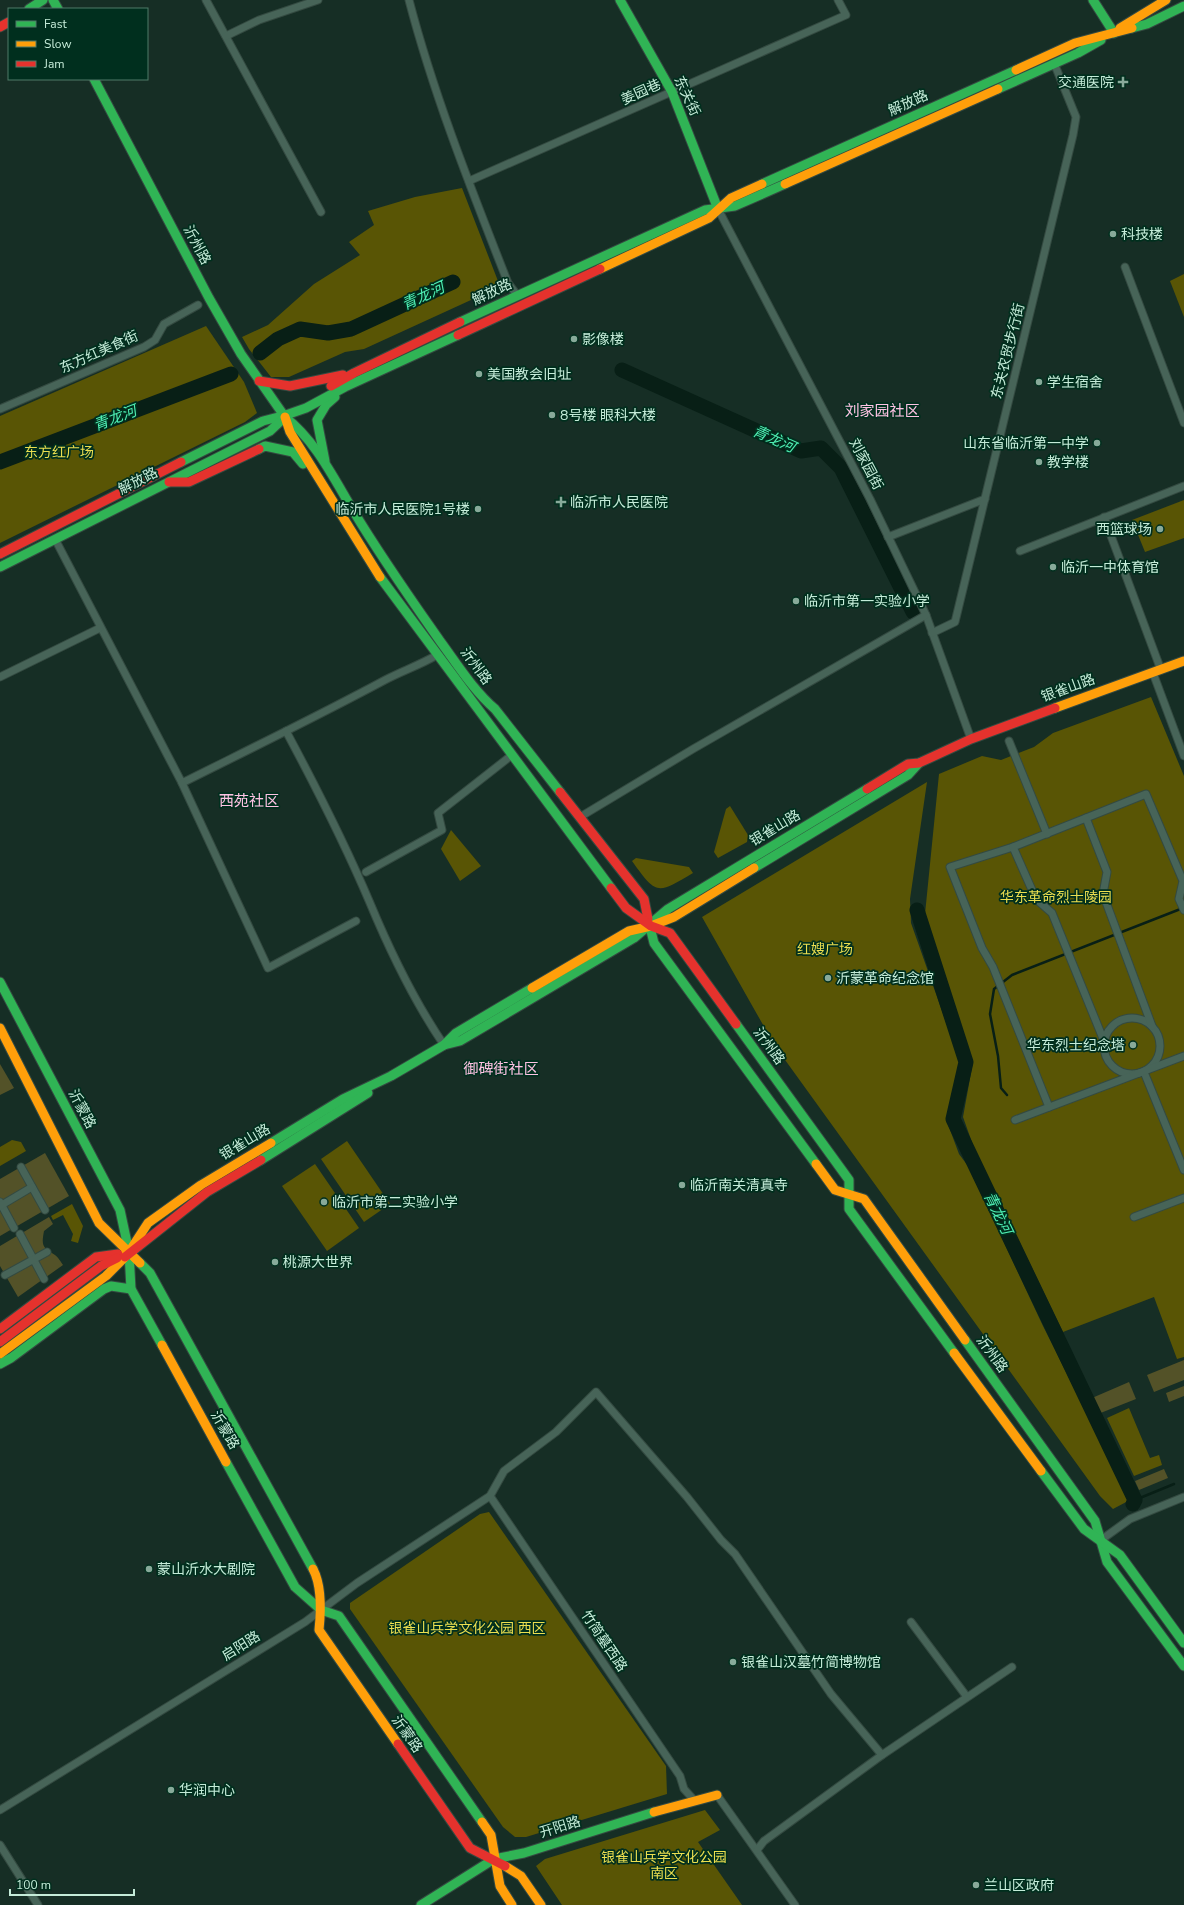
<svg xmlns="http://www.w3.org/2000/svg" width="1184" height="1905" font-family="'Nunito Sans','Noto Sans SC',sans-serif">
  <rect width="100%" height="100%" fill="#162e25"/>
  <g fill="#595505">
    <path d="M 462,188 L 498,281 L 495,289 L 364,349 L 345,352 L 289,377 L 271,377 L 249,349 L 242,337 L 268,325 L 314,284 L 360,255 L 349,242 L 374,225 L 368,211 L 415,197 Z"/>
    <path d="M 1184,274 L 1184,317 L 1170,281 Z"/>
    <path d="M 206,326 L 244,382 L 257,413 L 245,422 L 0,543 L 0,416 Z"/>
    <path d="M 1184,500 L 1184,538 L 1145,552 L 1132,520 Z"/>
    <path d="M 1151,697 L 1184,776 L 1184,1357 L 1177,1359 L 1154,1297 L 1063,1332 L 974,1148 L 963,1117 L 973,1062 L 925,914 L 939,774 L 982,756 L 1001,760 L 1034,747 L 1053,733 Z"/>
    <path d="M 927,782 L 910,899 L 911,923 L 960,1062 L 946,1119 L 959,1154 L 968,1166 L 1043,1326 L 1130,1500 L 1113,1509 L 1100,1496 L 775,1046 L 702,917 Z"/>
    <path d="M 730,806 L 748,835 L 747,842 L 718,858 L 714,852 L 726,809 Z"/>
    <path d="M 451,830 L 481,866 L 460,881 L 441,849 Z"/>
    <path d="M 636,858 L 689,867 L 693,873 C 657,894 657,896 632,861 Z"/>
    <path d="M 12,1140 L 21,1142 L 26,1151 L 0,1166 L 0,1147 Z"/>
    <path d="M 347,1141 L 390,1204 L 364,1222 L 321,1159 Z"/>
    <path d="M 315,1164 L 359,1228 L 327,1251 L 282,1186 Z"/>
    <path d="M 72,1204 L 83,1226 L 78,1243 L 71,1241 L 73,1234 L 63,1215 L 53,1220 L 51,1216 Z"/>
    <path d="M 1129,1408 L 1150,1458 L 1159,1455 L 1162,1465 L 1134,1476 L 1107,1418 Z"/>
    <path d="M 489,1512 L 666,1766 L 667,1794 L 526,1837 L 515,1837 L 503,1827 L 350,1609 L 350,1603 L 480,1514 Z"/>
    <path d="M 705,1810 L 720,1830 L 698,1842 L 742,1905 L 562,1905 L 536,1866 L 545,1859 Z"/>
  </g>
  <g fill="#535228">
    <path d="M 0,1064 L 14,1088 L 0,1095 Z"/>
    <path d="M 45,1153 L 69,1196 L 0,1236 L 0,1179 Z"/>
    <path d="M 49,1217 L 53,1224 L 44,1231 C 41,1247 43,1247 55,1255 C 58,1257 61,1262 63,1265 L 18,1297 L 0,1266 L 0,1246 Z"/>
    <path d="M 1184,1360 L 1184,1380 L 1154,1392 L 1147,1375 Z"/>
    <path d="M 1129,1382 L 1136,1399 L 1098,1414 L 1092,1398 Z"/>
    <path d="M 1184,1386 L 1184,1396 L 1169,1402 L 1166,1393 Z"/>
    <path d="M 1164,1469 L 1168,1478 L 1139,1490 L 1135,1481 Z"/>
  </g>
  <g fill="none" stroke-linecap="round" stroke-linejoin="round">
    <g stroke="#081f16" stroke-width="2.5">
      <path d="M 1007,1095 L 1001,1088 L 998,1056 L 990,1014 L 994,989 L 1012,975 L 1183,908"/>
      <path d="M 1135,1500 L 1174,1484"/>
    </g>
    <g stroke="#081f16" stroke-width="15">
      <path d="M 260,353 L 278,339 L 300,329 L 328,333 L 351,329 L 453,282"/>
      <path d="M 622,370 L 801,451 L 821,448 L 841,468 L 913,612"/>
      <path d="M 0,462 L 231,374"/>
      <path d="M 917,910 L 966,1062 L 953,1119 L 1135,1500 L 1133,1504"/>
    </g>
    <g stroke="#344a41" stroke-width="9">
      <g id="street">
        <path d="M 206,0 L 321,212"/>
        <path d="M 409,0 C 434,96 472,191 508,283 L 517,295"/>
        <path d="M 226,36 L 259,20 L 318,0"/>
        <path d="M 469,181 L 846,15 L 838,0"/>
        <path d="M 718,209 L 870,499 L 926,615 L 971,739"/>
        <path d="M 1125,267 L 1184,423"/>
        <path d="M 0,409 L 144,347 L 155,340 L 164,324 L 198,305"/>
        <path d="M 1104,517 L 1161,670"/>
        <path d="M 888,537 L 985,499"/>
        <path d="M 55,539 L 182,783 C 250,749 318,716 385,680 C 402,671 420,665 437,655"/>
        <path d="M 1020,551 L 1184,486"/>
        <path d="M 932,633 L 955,622 L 1073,135 L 1076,117 L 1054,63"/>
        <path d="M 1153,673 L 1184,756"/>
        <path d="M 0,677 L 100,628"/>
        <path d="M 286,731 C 316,787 345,844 370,903 C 390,951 414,1001 444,1045"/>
        <path d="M 1009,741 L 1047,834"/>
        <path d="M 182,783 L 268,968 L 356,921"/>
        <path d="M 580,817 L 693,749 L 926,615"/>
        <path d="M 1086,818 L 1146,794 L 1183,881 L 1179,899 L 1184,910"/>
        <path d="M 1013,847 L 950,867 L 982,948 L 993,967 L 1049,1107"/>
        <path d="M 366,872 L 442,830 L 438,813 L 512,755"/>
        <circle cx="1132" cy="1046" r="28"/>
        <path d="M 1104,1041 L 1052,913 L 1036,899 L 1013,847 L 1086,818 L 1107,872 L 1103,894 L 1152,1026"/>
        <path d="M 1144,1072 L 1184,1170"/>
        <path d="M 1015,1120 L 1184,1056"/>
        <path d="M 21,1167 L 45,1210"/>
        <path d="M 0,1202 L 14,1228"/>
        <path d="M 0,1206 L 32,1187"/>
        <path d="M 1134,1217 L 1184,1198"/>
        <path d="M 20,1234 L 44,1279"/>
        <path d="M 5,1275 L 47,1252"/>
        <path d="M 490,1496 L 680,1776 L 684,1789 L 694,1800"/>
        <path d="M 1101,1540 L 1130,1519 L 1184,1497"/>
        <path d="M 911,1622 L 967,1697"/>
        <path d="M 717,1795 L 795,1905"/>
        <path d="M 0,1810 L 305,1622 L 357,1583 L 490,1496 L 504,1471 L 556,1432 L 596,1392 L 687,1497 L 721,1540 L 735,1554 L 831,1694 L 882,1755"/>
        <path d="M 0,1845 L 38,1905"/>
        <path d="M 757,1850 L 764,1841 L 882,1755 L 1012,1667"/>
      </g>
    </g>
    <g stroke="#344a41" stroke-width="11">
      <g id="fast">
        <path d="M 53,0 L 58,9"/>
        <path d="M 620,0 L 672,92 L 718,209"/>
        <path d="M 1093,0 L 1114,33"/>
        <path d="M 29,9 L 43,0"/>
        <path d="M 1132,28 L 1147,24 L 1184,6"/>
        <path d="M 94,79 L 209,298 L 241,354 L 285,417"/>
        <path d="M 998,89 L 1078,53 L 1101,40"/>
        <path d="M 762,184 L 1016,70"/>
        <path d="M 460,322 L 705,210 L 735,206 L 785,184"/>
        <path d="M 285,417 C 316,441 334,479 354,512 C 381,557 410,598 440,641 C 457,664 473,690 495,709 L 560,792"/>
        <path d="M 259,449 L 265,446 L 293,452 L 303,464"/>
        <path d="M 325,461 L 317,420 L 326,405 L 335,397"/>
        <path d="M 181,462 L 263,421 L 286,415 L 306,408 L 345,387 L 458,335"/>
        <path d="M 0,567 L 270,431 L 286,416"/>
        <path d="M 380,577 L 611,888"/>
        <path d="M 754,868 L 908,775 L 919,763"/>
        <path d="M 648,919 L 654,943 L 816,1164"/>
        <path d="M 0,982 L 120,1210 L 129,1252 L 131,1289 L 162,1345"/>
        <path d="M 736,1024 L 849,1180 L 849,1209 L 954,1353"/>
        <path d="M 444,1045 L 460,1041 L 634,938 L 668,909 L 867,789"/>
        <path d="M 271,1143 L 343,1099 L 391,1076 L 444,1045 L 456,1033 L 532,988"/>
        <path d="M 261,1160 L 368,1093"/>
        <path d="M 140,1263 L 150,1273 L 313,1569"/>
        <path d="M 965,1340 L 1095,1521 L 1107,1562 L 1184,1666"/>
        <path d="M 0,1364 L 11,1358 L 104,1289 L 111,1286 L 131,1289"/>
        <path d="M 226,1462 L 295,1587 L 321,1610 L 339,1616 L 482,1822"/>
        <path d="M 1041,1471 L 1084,1529 L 1120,1555 L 1184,1643"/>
        <path d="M 421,1905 L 494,1859 L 524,1853 L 654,1812"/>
      </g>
    </g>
    <g stroke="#344a41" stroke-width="11">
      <g id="slow">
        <path d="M 1120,28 L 1166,0"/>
        <path d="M 1016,70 L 1075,43 L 1132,28"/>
        <path d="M 785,184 L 998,89"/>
        <path d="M 600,269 L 709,218 L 731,198 L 762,184"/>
        <path d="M 285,417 L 290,432 L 380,577"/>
        <path d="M 1055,708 L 1184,661"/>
        <path d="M 532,988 L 629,931 L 651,926 L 674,917 L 754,868"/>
        <path d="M 0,1028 L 99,1223 L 140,1263"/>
        <path d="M 816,1164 L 835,1190 L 864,1199 L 965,1340"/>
        <path d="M 117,1258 L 129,1252 L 148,1223 L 201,1185 L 271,1143"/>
        <path d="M 162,1345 L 226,1462"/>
        <path d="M 954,1353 L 1041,1471"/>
        <path d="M 0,1354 L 106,1276 L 125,1257"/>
        <path d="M 313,1569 C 322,1586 321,1611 319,1630 L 398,1744"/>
        <path d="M 654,1812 L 717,1795"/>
        <path d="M 482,1822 L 491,1835 L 500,1886 L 512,1905"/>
        <path d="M 505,1866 L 521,1876 L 541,1905"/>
      </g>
    </g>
    <g stroke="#344a41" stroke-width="11">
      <g id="jam">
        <path d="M 0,27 L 9,22"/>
        <path d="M 458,335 L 600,269"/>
        <path d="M 259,381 L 290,386 L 343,375"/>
        <path d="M 331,386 L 354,373 L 460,322"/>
        <path d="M 169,482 L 189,482 L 259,449"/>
        <path d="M 0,554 L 181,462"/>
        <path d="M 867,789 L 908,764 L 919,763 L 971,739 L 1055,708"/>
        <path d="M 560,792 L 644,899 L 648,919"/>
        <path d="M 611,888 L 626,908 L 651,926 L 670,933 L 736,1024"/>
        <path d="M 125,1257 L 207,1192 L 261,1160"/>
        <path d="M 0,1329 L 96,1257 L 118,1254"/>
        <path d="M 0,1342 L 101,1266 L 117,1258"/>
        <path d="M 398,1744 L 470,1848 L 505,1866"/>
      </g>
    </g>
    <use href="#street" stroke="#476458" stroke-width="7"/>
    <use href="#fast" stroke="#30b455" stroke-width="9"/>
    <use href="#slow" stroke="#ff9f0a" stroke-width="9"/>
    <use href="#jam" stroke="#e5322d" stroke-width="9"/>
  </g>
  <g fill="#88aa9a" stroke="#002f1e" stroke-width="1.5">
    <path d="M1121 76h4v4h4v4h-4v4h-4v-4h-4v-4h4z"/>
    <circle cx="1113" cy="234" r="4"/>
    <circle cx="574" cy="339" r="4"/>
    <circle cx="479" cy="374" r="4"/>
    <circle cx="1039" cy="382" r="4"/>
    <circle cx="552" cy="415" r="4"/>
    <circle cx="1097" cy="443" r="4"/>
    <circle cx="1039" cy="462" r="4"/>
    <path d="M559 496h4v4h4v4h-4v4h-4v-4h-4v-4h4z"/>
    <circle cx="478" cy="509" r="4"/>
    <circle cx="1160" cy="529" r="4"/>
    <circle cx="1053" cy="567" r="4"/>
    <circle cx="796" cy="601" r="4"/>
    <circle cx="828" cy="978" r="4"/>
    <circle cx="1133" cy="1045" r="4"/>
    <circle cx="682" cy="1185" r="4"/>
    <circle cx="324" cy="1202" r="4"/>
    <circle cx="275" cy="1262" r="4"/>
    <circle cx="149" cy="1569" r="4"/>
    <circle cx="733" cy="1662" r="4"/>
    <circle cx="171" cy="1790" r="4"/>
    <circle cx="976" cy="1885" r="4"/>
  </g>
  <g text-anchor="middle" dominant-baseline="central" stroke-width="3.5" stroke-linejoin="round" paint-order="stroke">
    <g font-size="14" fill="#c5ecd9" stroke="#002f1e" text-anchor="start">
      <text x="1114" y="82" text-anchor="end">交通医院</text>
      <text x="1121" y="234">科技楼</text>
      <text x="582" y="339">影像楼</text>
      <text x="487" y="374">美国教会旧址</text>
      <text x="1047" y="382">学生宿舍</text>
      <text x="560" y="415">8号楼 眼科大楼</text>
      <text x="1089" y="443" text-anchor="end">山东省临沂第一中学</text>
      <text x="1047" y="462">教学楼</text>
      <text x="570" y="502">临沂市人民医院</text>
      <text x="470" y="509" text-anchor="end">临沂市人民医院1号楼</text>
      <text x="1152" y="529" text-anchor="end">西篮球场</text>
      <text x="1061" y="567">临沂一中体育馆</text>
      <text x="804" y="601">临沂市第一实验小学</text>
      <text x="836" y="978">沂蒙革命纪念馆</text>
      <text x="1125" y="1045" text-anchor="end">华东烈士纪念塔</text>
      <text x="690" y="1185">临沂南关清真寺</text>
      <text x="332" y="1202">临沂市第二实验小学</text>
      <text x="283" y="1262">桃源大世界</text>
      <text x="157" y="1569">蒙山沂水大剧院</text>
      <text x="741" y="1662">银雀山汉墓竹简博物馆</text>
      <text x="179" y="1790">华润中心</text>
      <text x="984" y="1885">兰山区政府</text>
    </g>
    <g font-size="14" fill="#c5ecd9" stroke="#002f1e">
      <text transform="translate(641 92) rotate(-24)">姜园巷</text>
      <text transform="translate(687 96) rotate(65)">东关街</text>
      <text transform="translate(908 103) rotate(-24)">解放路</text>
      <text transform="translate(197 245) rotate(62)">沂州路</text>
      <text transform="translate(492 292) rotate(-25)">解放路</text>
      <text transform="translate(1008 351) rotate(-76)">东关农贸步行街</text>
      <text transform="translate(99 352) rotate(-24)">东方红美食街</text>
      <text transform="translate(866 464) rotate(62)">刘家园街</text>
      <text transform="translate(138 481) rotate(-27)">解放路</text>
      <text transform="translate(476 666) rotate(54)">沂州路</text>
      <text transform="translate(1068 688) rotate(-20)">银雀山路</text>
      <text transform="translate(775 828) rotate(-31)">银雀山路</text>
      <text transform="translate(769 1046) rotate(54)">沂州路</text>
      <text transform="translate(82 1109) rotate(62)">沂蒙路</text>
      <text transform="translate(245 1142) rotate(-31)">银雀山路</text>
      <text transform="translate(992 1354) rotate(54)">沂州路</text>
      <text transform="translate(225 1430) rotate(60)">沂蒙路</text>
      <text transform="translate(604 1641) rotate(56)">竹简墓西路</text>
      <text transform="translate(241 1646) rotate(-32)">启阳路</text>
      <text transform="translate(407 1734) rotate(55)">沂蒙路</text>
      <text transform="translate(560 1827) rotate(-17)">开阳路</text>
    </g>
    <g font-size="14" fill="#ecdf50" stroke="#002f1e">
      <text x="59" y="452">东方红广场</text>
      <text x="1056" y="897">华东革命烈士陵园</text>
      <text x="825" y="949">红嫂广场</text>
      <text x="467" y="1628">银雀山兵学文化公园 西区</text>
      <text x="664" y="1857">银雀山兵学文化公园<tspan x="664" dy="16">南区</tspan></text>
    </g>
    <g font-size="15" font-style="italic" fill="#4ff0b4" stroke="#002f1e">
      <text transform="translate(423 296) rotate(-25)">青龙河</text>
      <text transform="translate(115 418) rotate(-21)">青龙河</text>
      <text transform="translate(774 439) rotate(24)">青龙河</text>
      <text transform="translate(998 1213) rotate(64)">青龙河</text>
    </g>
    <g font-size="15" fill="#fdc2e3" stroke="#002f1e">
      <text x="882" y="411">刘家园社区</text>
      <text x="249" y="801">西苑社区</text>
      <text x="501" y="1069">御碑街社区</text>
    </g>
  </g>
  <rect x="8" y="8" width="140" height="72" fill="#002f1e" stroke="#4f7b69"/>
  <rect x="16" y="21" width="20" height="6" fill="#30b455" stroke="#4f7b69"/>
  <text x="44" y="28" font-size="12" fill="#c5ecd9">Fast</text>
  <rect x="16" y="41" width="20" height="6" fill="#ff9f0a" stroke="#4f7b69"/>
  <text x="44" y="48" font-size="12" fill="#c5ecd9">Slow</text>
  <rect x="16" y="61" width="20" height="6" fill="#e5322d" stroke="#4f7b69"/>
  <text x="44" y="68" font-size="12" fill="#c5ecd9">Jam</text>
  <path d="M10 1889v6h124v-6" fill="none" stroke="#c5ecd9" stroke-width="2"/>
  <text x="16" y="1889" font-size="12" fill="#c5ecd9" stroke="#002f1e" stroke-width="3" paint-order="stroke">100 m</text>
</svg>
